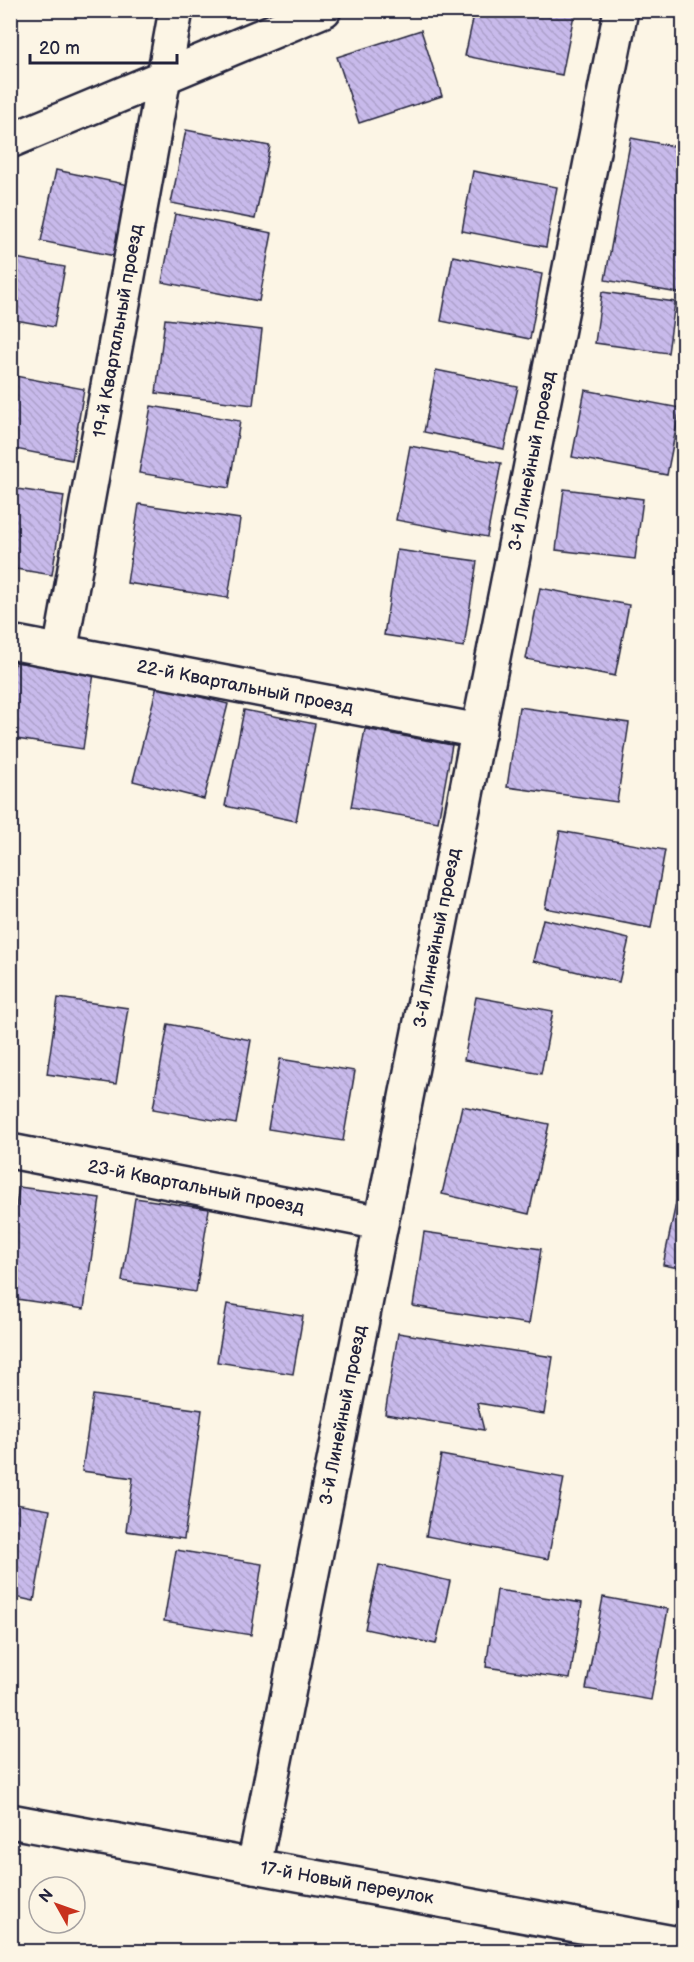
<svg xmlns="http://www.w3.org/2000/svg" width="694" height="1962" font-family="'Balsamiq Sans',sans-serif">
  <defs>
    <pattern id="building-back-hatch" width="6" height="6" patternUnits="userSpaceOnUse" patternTransform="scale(1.5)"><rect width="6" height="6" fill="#c8baeb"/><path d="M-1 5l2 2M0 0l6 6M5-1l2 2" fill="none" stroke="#aca0ca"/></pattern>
  </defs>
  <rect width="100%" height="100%" fill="#fcf5e5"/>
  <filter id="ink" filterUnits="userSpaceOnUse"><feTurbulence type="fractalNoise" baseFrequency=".0167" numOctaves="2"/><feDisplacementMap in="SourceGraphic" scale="12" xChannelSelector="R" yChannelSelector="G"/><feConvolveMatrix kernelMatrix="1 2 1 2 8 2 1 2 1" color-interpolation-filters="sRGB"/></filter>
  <g filter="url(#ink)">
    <g fill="url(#building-back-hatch)" stroke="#22223b" stroke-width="1.5">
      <path d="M 475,10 L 575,10 L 562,75 L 465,56 Z"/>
      <path d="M 421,30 L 442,96 L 359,123 L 337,57 Z"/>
      <path d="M 186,130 L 270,146 L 255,219 L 171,203 Z"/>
      <path d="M 631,138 L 684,148 L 684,294 L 605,280 Z"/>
      <path d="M 56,170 L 129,185 L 115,256 L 41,241 Z"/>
      <path d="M 473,171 L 557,187 L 546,247 L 462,231 Z"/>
      <path d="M 175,214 L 272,233 L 259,301 L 162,282 Z"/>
      <path d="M 453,256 L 542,274 L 530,339 L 441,321 Z"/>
      <path d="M 10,257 L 65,267 L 54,327 L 10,319 Z"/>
      <path d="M 602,292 L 675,302 L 668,353 L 595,343 Z"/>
      <path d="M 165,319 L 262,330 L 253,405 L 156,393 Z"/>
      <path d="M 436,370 L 518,387 L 504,449 L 424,432 Z"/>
      <path d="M 10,375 L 84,389 L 72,460 L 10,448 Z"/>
      <path d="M 585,390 L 680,408 L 667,475 L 572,457 Z"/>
      <path d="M 151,406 L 240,421 L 229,488 L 139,473 Z"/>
      <path d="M 410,446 L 501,463 L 487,537 L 396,520 Z"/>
      <path d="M 10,488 L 64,496 L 52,575 L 10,568 Z"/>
      <path d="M 564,489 L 643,499 L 635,559 L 556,550 Z"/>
      <path d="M 139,504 L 240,519 L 228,598 L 127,583 Z"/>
      <path d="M 397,550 L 477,561 L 464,647 L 384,635 Z"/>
      <path d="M 540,588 L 629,605 L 615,676 L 526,659 Z"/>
      <path d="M 15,662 L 94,673 L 83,749 L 10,738 L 10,693 Z"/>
      <path d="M 157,686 L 228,704 L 204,799 L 133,781 Z"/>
      <path d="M 519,707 L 629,723 L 617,802 L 507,787 Z"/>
      <path d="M 244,710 L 315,724 L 296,821 L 225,806 Z"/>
      <path d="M 365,729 L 452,745 L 438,822 L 351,807 Z"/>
      <path d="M 560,831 L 665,850 L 651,928 L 545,908 Z"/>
      <path d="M 543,919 L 629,939 L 619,982 L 533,961 Z"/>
      <path d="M 476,997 L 553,1011 L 541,1074 L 464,1060 Z"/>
      <path d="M 58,998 L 128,1008 L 116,1084 L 47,1074 Z"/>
      <path d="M 168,1024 L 251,1040 L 236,1124 L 153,1109 Z"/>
      <path d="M 280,1059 L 355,1071 L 343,1141 L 268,1129 Z"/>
      <path d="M 462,1106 L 549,1124 L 529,1214 L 442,1194 Z"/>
      <path d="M 683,1170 L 684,1170 L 684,1269 L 663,1265 Z"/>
      <path d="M 19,1187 L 100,1198 L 84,1309 L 10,1298 L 10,1247 Z"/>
      <path d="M 135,1198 L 209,1209 L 196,1292 L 122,1281 Z"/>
      <path d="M 424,1232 L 541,1249 L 529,1324 L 413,1306 Z"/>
      <path d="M 227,1304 L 303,1316 L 293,1374 L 217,1362 Z"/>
      <path d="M 398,1333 L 553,1357 L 544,1414 L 477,1403 L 484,1430 L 385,1414 Z"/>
      <path d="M 93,1395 L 202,1410 L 184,1539 L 126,1531 L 133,1478 L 82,1471 Z"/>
      <path d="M 441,1455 L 564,1478 L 548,1559 L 426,1536 Z"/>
      <path d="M 10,1503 L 50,1510 L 34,1601 L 10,1596 Z"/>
      <path d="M 176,1550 L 262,1564 L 251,1635 L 164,1621 Z"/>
      <path d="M 379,1565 L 450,1581 L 436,1644 L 365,1629 Z"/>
      <path d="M 497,1590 L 582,1603 L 570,1679 L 486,1667 Z"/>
      <path d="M 603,1597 L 668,1609 L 651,1700 L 586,1689 Z"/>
    </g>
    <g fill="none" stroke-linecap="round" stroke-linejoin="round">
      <g stroke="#22223b" stroke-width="38">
        <g id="minor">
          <path d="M 10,642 L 479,731"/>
          <path d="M 60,652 L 176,10"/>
          <path d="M 10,1151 L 381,1223"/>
          <path d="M 10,1821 L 684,1945"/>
          <path d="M 254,1866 L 621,10"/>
        </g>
      </g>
      <g stroke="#22223b" stroke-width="38">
        <path id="tertiary" d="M 10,141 L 324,10"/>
      </g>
      <use href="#minor" stroke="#fcf5e5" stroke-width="33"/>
      <use href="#tertiary" stroke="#fcf5e5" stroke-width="33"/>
    </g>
  </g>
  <g text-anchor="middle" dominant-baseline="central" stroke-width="5" stroke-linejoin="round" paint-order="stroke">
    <g font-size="18" fill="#22223b" stroke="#fcf5e5">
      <text transform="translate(118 331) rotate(-80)">19-й Квартальный проезд</text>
      <text transform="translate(532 461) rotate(-79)">3-й Линейный проезд</text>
      <text transform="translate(245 687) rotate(11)">22-й Квартальный проезд</text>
      <text transform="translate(437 938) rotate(-79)">3-й Линейный проезд</text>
      <text transform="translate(196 1187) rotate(11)">23-й Квартальный проезд</text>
      <text transform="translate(343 1415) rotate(-79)">3-й Линейный проезд</text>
      <text transform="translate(347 1883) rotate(10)">17-й Новый переулок</text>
    </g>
  </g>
  <rect width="694" height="1962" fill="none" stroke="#fcf5e5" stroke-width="36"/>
  <rect x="18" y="18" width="658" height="1926" fill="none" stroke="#22223b" stroke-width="2" filter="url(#ink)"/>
  <g transform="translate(57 1905) rotate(310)"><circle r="28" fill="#fcf5e5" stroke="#a5a1a1" stroke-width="1.5"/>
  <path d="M0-4.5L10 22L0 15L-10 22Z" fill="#c8321e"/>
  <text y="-9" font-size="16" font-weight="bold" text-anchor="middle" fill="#22223b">N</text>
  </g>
  <path d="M30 54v9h147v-9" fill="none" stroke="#22223b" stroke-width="3"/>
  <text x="39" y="54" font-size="18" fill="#22223b" stroke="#fcf5e5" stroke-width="4.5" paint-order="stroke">20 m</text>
</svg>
